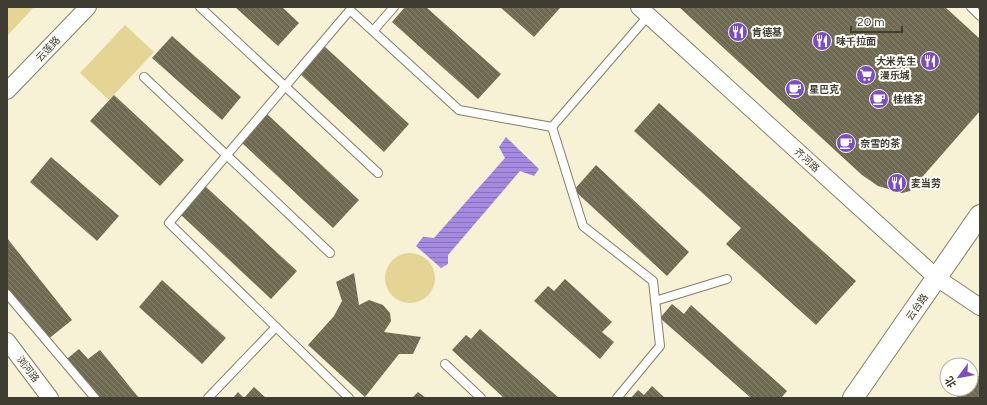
<svg xmlns="http://www.w3.org/2000/svg" width="987" height="405" font-family="Figtree,'Noto Sans SC',sans-serif">
  <defs>
    <pattern id="water-rules" width="6" height="5" patternUnits="userSpaceOnUse"><rect width="6" height="5" fill="#a689e0"/><path d="M0 2.5h6" fill="none" stroke="#8971b6"/></pattern>
    <pattern id="building-back-hatch" width="6" height="6" patternUnits="userSpaceOnUse"><rect width="6" height="6" fill="#6f6a51"/><path d="M-1 5l2 2M0 0l6 6M5-1l2 2" fill="none" stroke="#84816d"/></pattern>
  </defs>
  <rect width="100%" height="100%" fill="#f7f1d6"/>
  <g fill="#e4d594">
    <path d="M 7,7 L 34,7 L 7,36 Z"/>
    <path d="M 125,25 L 154,52 L 109,100 L 80,73 Z"/>
    <circle cx="410" cy="278" r="25"/>
  </g>
  <path fill="url(#water-rules)" d="M 506,137 L 539,169 L 534,176 L 520,171 L 448,255 L 448,264 L 441,268 L 416,246 L 423,237 L 434,238 L 505,158 L 499,147 Z"/>
  <g fill="url(#building-back-hatch)">
    <path d="M 235,7 L 282,7 L 299,23 L 278,46 Z"/>
    <path d="M 405,7 L 426,7 L 501,74 L 478,99 L 392,22 Z"/>
    <path d="M 500,7 L 559,7 L 560,8 L 534,37 Z"/>
    <path d="M 679,7 L 945,7 L 980,39 L 980,111 L 910,191 L 902,193 L 892,190 L 878,186 L 862,175 Z"/>
    <path d="M 172,36 L 241,97 L 222,120 L 152,58 Z"/>
    <path d="M 323,45 L 409,124 L 384,152 L 298,72 Z"/>
    <path d="M 114,95 L 184,160 L 160,186 L 90,121 Z"/>
    <path d="M 659,103 L 856,281 L 816,325 L 726,244 L 741,228 L 634,131 Z"/>
    <path d="M 267,114 L 359,200 L 333,228 L 241,142 Z"/>
    <path d="M 51,157 L 119,216 L 97,241 L 30,182 Z"/>
    <path d="M 596,165 L 689,252 L 667,276 L 574,190 Z"/>
    <path d="M 205,186 L 297,271 L 271,299 L 180,214 Z"/>
    <path d="M 7,238 L 72,320 L 47,340 L 7,291 Z"/>
    <path d="M 354,273 L 359,305 L 369,300 L 383,305 L 390,313 L 391,321 L 384,332 L 421,337 L 413,354 L 399,354 L 365,397 L 308,345 L 334,316 L 342,301 L 336,282 Z"/>
    <path d="M 565,279 L 612,322 L 602,332 L 614,342 L 600,359 L 534,301 L 548,286 L 554,291 Z"/>
    <path d="M 162,280 L 226,338 L 202,364 L 139,307 Z"/>
    <path d="M 672,304 L 684,314 L 691,305 L 787,391 L 781,398 L 751,398 L 660,318 Z"/>
    <path d="M 480,329 L 559,398 L 504,398 L 452,350 L 466,335 L 471,339 Z"/>
    <path d="M 79,349 L 88,359 L 100,350 L 139,398 L 93,398 L 63,362 Z"/>
    <path d="M 973,373 L 980,377 L 980,398 L 956,398 L 962,389 L 971,389 L 971,376 Z"/>
    <path d="M 652,386 L 665,398 L 631,398 L 638,390 L 644,395 Z"/>
    <path d="M 254,387 L 266,398 L 233,398 L 238,392 L 244,398 Z"/>
    <path d="M 418,392 L 426,398 L 412,398 Z"/>
  </g>
  <g fill="none" stroke-linecap="round" stroke-linejoin="round">
    <g stroke="#847f66" stroke-width="10">
      <g id="service">
        <path d="M 200,7 L 378,173"/>
        <path d="M 971,7 L 980,16"/>
        <path d="M 373,31 L 394,7"/>
        <path d="M 144,77 L 330,253"/>
        <path d="M 552,127 L 583,226 L 653,281 L 660,346 L 617,398"/>
        <path d="M 552,127 L 648,16"/>
        <path d="M 7,294 L 95,398"/>
        <path d="M 655,301 L 727,279"/>
        <path d="M 445,364 L 481,398"/>
        <path d="M 208,398 L 276,327"/>
        <path d="M 349,398 L 169,223 L 350,10 L 459,110 L 552,127"/>
      </g>
    </g>
    <g stroke="#847f66" stroke-width="18">
      <g id="minor">
        <path d="M 639,7 L 937,278 L 980,307"/>
        <path d="M 7,91 L 88,7"/>
        <path d="M 7,341 L 50,398"/>
      </g>
    </g>
    <g stroke="#847f66" stroke-width="22">
      <path id="tertiary" d="M 853,398 L 980,215"/>
    </g>
    <use href="#service" stroke="#fff" stroke-width="8"/>
    <use href="#minor" stroke="#fff" stroke-width="16"/>
    <use href="#tertiary" stroke="#fff" stroke-width="20"/>
  </g>
  <defs>
    <g id="restaurant-disc" transform="scale(1)"><circle r="9.5" fill="#7c4cc4" stroke="#fffef8"/><path d="M-5-6h1v4h1v-4h1v4h1v-4h1v5L-1.5 .5V6h-2V.5L-5-1ZM5-6V6H3V1.5H1.5Q1.5-4 5-6Z" fill="#fff"/></g>
    <g id="supermarket-disc" transform="scale(1)"><circle r="9.5" fill="#7c4cc4" stroke="#fffef8"/><path d="M-6-5.5h2.5l.6 2H6L4.5 2H-2.5L-4.4-4H-6ZM-1.5 3.2a1.3 1.3 0 1 0 .1 0ZM3 3.2a1.3 1.3 0 1 0 .1 0Z" fill="#fff"/></g>
    <g id="cafe-disc" transform="scale(1)"><circle r="9.5" fill="#7c4cc4" stroke="#fffef8"/><path d="M-5.5-4.5H6V0H3Q3 3.5 0 3.5H-2.5Q-5.5 3.5-5.5 0ZM3-3.2v2h1.7v-2ZM-6 4.5H4V6H-6Z" fill="#fff"/></g>
  </defs>
  <g fill-rule="evenodd">
    <use href="#restaurant-disc" x="738" y="32"/>
    <use href="#restaurant-disc" x="822" y="41"/>
    <use href="#restaurant-disc" x="930" y="61"/>
    <use href="#supermarket-disc" x="866" y="75"/>
    <use href="#cafe-disc" x="795" y="89"/>
    <use href="#cafe-disc" x="879" y="99"/>
    <use href="#cafe-disc" x="846" y="143"/>
    <use href="#restaurant-disc" x="897" y="183"/>
  </g>
  <g text-anchor="middle" dominant-baseline="central" stroke-width="4" stroke-linejoin="round" paint-order="stroke">
    <g font-size="10" font-weight="bold" fill="#3f3d32" stroke="#fffef8" text-anchor="start">
      <text x="752" y="32">肯德基</text>
      <text x="836" y="41">味千拉面</text>
      <text x="916" y="61" text-anchor="end">大米先生</text>
      <text x="880" y="75">漫乐城</text>
      <text x="809" y="89">星巴克</text>
      <text x="893" y="99">桂桂茶</text>
      <text x="860" y="143">奈雪的茶</text>
      <text x="911" y="183">麦当劳</text>
    </g>
    <g font-size="10" fill="#3f3d32" stroke="#fffef8">
      <text transform="translate(48 49) rotate(-47)">云莲路</text>
      <text transform="translate(807 160) rotate(42)">齐河路</text>
      <text transform="translate(917 307) rotate(-55)">云台路</text>
      <text transform="translate(28 369) rotate(53)">浏河路</text>
    </g>
  </g>
  <rect width="987" height="405" fill="none" stroke="#3f3d32" stroke-width="16"/>
  <g transform="translate(959 377) rotate(238)"><circle r="19" fill="#fffef8" stroke="#b2b1a9"/>
  <path d="M0-3L7 15L0 10L-7 15Z" fill="#7c4cc4"/>
  <text y="-6" font-size="11" font-weight="bold" text-anchor="middle" fill="#3f3d32">北</text>
  </g>
  <path d="M851 26v6h51v-6" fill="none" stroke="#3f3d32" stroke-width="2"/>
  <text x="857" y="26" font-size="12" fill="#3f3d32" stroke="#fffef8" stroke-width="3" paint-order="stroke">20 m</text>
</svg>
